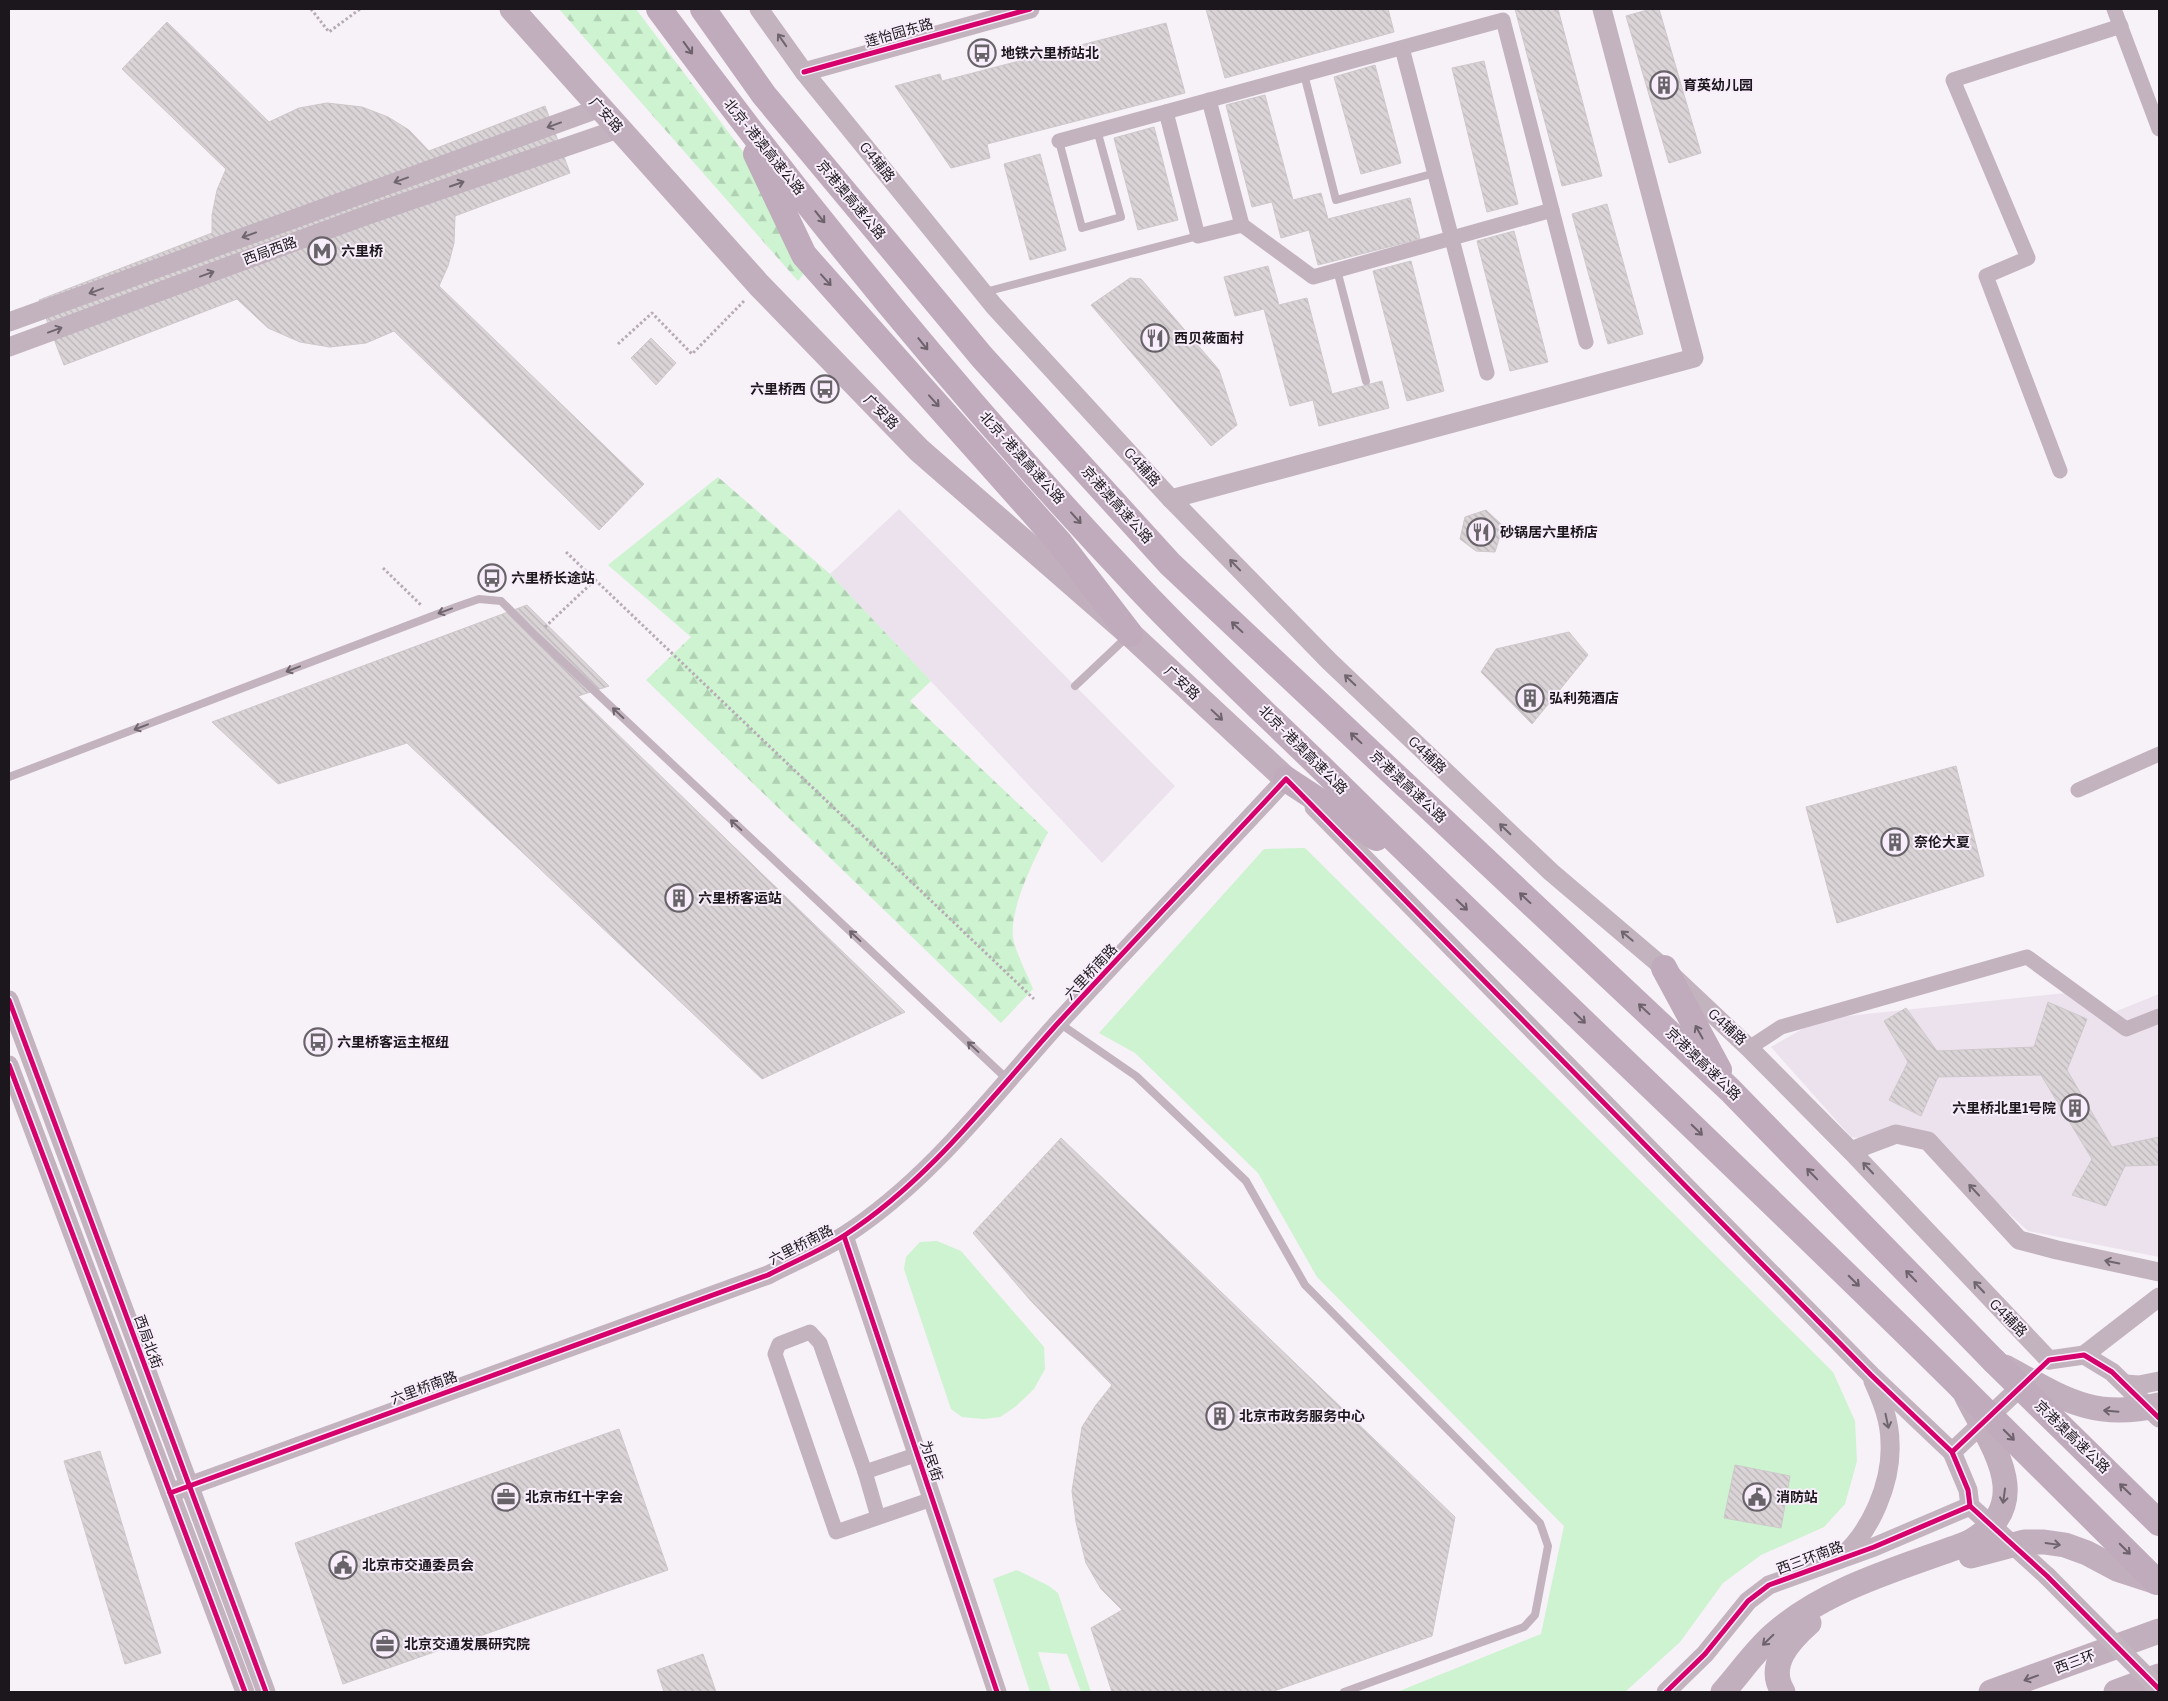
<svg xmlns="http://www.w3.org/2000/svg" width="2168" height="1701" font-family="Bitter,'Noto Sans SC',serif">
  <defs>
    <pattern id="forest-firs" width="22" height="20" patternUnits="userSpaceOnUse" patternTransform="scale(1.25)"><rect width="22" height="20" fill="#cdf3d0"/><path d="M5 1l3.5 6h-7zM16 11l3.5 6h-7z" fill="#afd0b2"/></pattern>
    <pattern id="building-back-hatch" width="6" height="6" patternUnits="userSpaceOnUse" patternTransform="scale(1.25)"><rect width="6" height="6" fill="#dad4d7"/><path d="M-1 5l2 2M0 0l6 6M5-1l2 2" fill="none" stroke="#bab5b8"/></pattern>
  </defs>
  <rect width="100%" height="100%" fill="#f7f1f8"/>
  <g fill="#ece2ee">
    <path d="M 899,509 L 1175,786 L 1102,863 L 830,574 Z"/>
    <path d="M 2066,993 L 2107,1015 L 2159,994 L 2159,1257 L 2028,1231 L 1938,1148 L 1851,1137 L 1771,1047 L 1819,1019 Z"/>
  </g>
  <g fill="#cdf3d0">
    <path d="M 1305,848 L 1833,1372 L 1855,1421 L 1857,1461 L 1845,1504 L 1824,1527 L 1761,1555 L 1723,1583 L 1680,1642 L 1625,1692 L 1397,1692 L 1541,1634 L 1564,1526 L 1317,1277 L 1258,1173 L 1135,1053 L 1099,1033 L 1264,849 Z"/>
    <path d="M 937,1241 L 961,1251 L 1044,1347 L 1045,1369 L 1034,1389 L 1015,1407 L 1000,1417 L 984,1419 L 962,1417 L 951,1409 L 904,1269 L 906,1257 L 920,1242 Z"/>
    <path d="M 1017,1570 L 1049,1586 L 1058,1593 L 1091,1692 L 1081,1692 L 1067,1654 L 1038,1652 L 1051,1692 L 1030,1692 L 993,1579 Z"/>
  </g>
  <g fill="url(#forest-firs)">
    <path d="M 559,9 L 636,9 L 747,157 L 807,269 L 798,281 Z"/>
    <path d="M 718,477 L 830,574 L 931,681 L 910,701 L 1048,832 C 1035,858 1006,914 1014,942 C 1018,958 1027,974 1033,989 L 1001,1023 L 646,680 L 691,637 L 608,565 Z"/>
  </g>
  <g fill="url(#building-back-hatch)" stroke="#cec8cb">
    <path d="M 1206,9 L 1388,9 L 1394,32 L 1225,78 Z"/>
    <path d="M 1515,9 L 1558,9 L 1602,176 L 1562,186 Z"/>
    <path d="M 1651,9 L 1659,9 L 1701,153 L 1669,163 L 1626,16 Z"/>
    <path d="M 167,22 L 269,122 L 299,108 L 327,103 L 362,107 L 388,117 L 409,130 L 429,151 L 545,106 L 570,173 L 455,216 L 454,243 L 448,266 L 439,286 L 644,484 L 599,530 L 394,331 L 366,343 L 330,347 L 300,342 L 268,328 L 237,299 L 64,365 L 39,300 L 212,233 L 212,215 L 217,190 L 226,169 L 122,69 Z"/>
    <path d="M 1166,23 L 1185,93 L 987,144 L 990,158 L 951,168 L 895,86 L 940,74 L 942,81 Z"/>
    <path d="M 1484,61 L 1518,204 L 1487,212 L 1452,68 Z"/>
    <path d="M 1375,65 L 1401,163 L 1361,174 L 1334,77 Z"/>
    <path d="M 1265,95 L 1293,200 L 1321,193 L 1328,219 L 1410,198 L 1420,239 L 1318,265 L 1309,230 L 1281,238 L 1272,202 L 1252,207 L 1226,105 Z"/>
    <path d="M 1154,127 L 1178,220 L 1138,230 L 1114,138 Z"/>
    <path d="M 1040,154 L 1066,250 L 1030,260 L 1004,164 Z"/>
    <path d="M 1607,204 L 1643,334 L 1608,344 L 1572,214 Z"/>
    <path d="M 1514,231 L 1548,362 L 1510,371 L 1477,241 Z"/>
    <path d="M 1411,261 L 1444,391 L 1407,401 L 1373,271 Z"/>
    <path d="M 1268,266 L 1279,305 L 1307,298 L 1332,394 L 1382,381 L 1389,408 L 1319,426 L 1313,400 L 1290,406 L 1264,309 L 1235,316 L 1224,277 Z"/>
    <path d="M 1130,278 L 1141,279 L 1219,370 L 1237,425 L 1211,446 L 1091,305 Z"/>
    <path d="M 651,338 L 676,363 L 656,385 L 631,358 Z"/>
    <path d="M 1486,510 L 1503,526 L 1495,552 L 1476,551 L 1460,539 L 1465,517 Z"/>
    <path d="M 527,605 L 609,686 L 578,696 L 905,1012 L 762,1079 L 407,743 L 278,784 L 212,722 Z"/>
    <path d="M 1569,632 L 1588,655 L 1532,724 L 1481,672 L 1496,649 Z"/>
    <path d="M 1956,766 L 1984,876 L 1837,923 L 1806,807 Z"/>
    <path d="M 2048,1002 L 2087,1019 L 2067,1070 L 2112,1147 L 2159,1137 L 2159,1165 L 2125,1166 L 2106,1206 L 2072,1195 L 2092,1159 L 2041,1075 L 1938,1077 L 1921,1116 L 1889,1100 L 1908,1062 L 1884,1021 L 1906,1008 L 1937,1051 L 2034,1047 Z"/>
    <path d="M 1061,1138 L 1455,1517 L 1432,1636 L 1271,1692 L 1112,1692 L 1091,1628 L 1122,1610 L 1101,1589 L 1086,1563 L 1076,1522 L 1072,1491 L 1082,1427 L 1096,1405 L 1112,1385 L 1031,1301 L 973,1233 Z"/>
    <path d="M 619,1429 L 668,1570 L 343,1684 L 295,1543 Z"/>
    <path d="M 100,1451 L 161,1653 L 125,1664 L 64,1461 Z"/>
    <path d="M 1735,1465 L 1790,1476 L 1781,1528 L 1724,1518 Z"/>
    <path d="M 703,1654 L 716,1692 L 664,1692 L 657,1670 Z"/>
  </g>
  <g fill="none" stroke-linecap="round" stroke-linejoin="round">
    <g stroke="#b7acb5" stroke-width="3" stroke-dasharray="2.5 2.5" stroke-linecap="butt">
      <path d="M 311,9 L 329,32 L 360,9"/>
      <path d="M 618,344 L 652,313 L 692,354 L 745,300"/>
      <path d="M 566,552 L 1034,999"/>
      <path d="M 383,568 L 422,606"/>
      <path d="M 545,627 L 595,580"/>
    </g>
    <g stroke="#c3b3bf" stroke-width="8">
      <path d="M 1304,74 L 1336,200 L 1435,173"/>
      <path d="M 1059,141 L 1082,228 L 1121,217 L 1097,130"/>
      <path d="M 1337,270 L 1366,381"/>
      <path d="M 985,292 L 1198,236"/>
      <path d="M 1075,686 L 1128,636"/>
      <path d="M 9,777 L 456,607 L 479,599 L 501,601 L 536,636 L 1007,1079"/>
      <path d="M 1059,1023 L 1136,1076 L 1246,1181 L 1305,1285 L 1540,1523 L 1548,1546 L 1535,1615 L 1524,1627 L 1344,1692"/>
    </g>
    <g stroke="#c3b3bf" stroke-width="15">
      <path d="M 2114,9 L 2159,129"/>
      <path d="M 1402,48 L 1487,373"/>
      <path d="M 1166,112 L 1198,236 L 1242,225 L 1209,100"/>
      <path d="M 1059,141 L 1503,20 L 1586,342"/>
      <path d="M 1242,225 L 1313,277 L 1552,210"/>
      <path d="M 2060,471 L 1986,276 L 2028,258 L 1953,80 L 2121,26"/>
      <path d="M 2078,790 L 2159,754"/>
      <path d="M 1749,1048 L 1781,1027 L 2027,957 L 2126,1029 L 2159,1016"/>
      <path d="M 918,1454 L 865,1472 L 820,1343 L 810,1332 L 779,1344 L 775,1354 L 836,1532 L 932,1499"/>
      <path d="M 865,1472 L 878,1517"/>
    </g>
    <g stroke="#c3b3bf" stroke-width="19">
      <path d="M 759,9 L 804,72 L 994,306 L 1171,499 L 1329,661 L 1551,872 L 1664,968 L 1749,1048 L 1851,1151 L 2049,1360"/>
      <path d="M 804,72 L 1030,9"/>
      <path d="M 9,322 L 600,108"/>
      <path d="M 9,347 L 362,217 L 618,129"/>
      <path d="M 1171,499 L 1694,358 L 1602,9"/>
      <path d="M 1314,807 L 1871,1375 L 1952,1452 L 1968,1490 L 1970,1506 L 2047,1576"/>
      <path d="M 9,1000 L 266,1692"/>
      <path d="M 9,1065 L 245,1692"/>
      <path d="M 1851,1151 L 1896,1134 L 1928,1141 L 2019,1240 L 2057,1250 L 2159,1272"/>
      <path d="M 844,1236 L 997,1692"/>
      <path d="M 2084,1355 L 2159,1297"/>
      <path d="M 2049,1360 L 2084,1355 L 2112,1372 L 2159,1418"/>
      <path d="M 2125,1384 L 2139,1385 L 2159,1381"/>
      <path d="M 1952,1452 L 2030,1378"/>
      <path d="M 170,1493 L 768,1275 C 793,1262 822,1250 845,1235 C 930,1180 992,1096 1059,1022 C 1134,940 1211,860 1286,779 L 1295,787"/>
      <path d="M 1841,1557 C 1871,1532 1892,1482 1890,1443 C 1890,1421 1882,1401 1873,1381"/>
      <path d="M 1666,1692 L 1705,1654 L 1748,1601 L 1769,1585 L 1874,1547 L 1970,1506"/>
    </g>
    <g stroke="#c2afbe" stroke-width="25">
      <path d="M 512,9 L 759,285 L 919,450 L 1130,634 L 1286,779"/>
      <path d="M 1723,1692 C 1740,1673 1754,1652 1773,1635 C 1827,1587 1902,1568 1968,1543"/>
      <path d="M 1783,1692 C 1766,1665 1790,1640 1809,1623"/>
      <path d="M 1991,1692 L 2159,1631"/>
      <path d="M 2116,1692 L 2159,1676"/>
    </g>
    <g stroke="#bfabbb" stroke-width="26">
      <path d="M 659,9 C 808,211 968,407 1140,589 C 1203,656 1272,719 1338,784 C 1544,987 1756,1184 1962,1388"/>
      <path d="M 703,9 L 764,95 L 982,357 L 1170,564 L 1730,1090 L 1994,1361"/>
      <path d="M 756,154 L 804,255 L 1060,543 L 1130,634"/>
      <path d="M 1286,779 L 1376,838"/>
      <path d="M 1664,968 L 1719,1070"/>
    </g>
    <path stroke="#c3b3bf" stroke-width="19" d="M 2047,1576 L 2159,1689"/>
    <g stroke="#c2afbe" stroke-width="25">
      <path d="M 2005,1367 C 2061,1397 2092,1421 2159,1405"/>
      <path d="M 1966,1395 C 1991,1445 2039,1504 1968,1543"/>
      <path d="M 1971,1556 L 2024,1542 L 2044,1542 L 2065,1545 L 2087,1553 L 2117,1569 L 2157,1582"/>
    </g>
    <g stroke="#bfabbb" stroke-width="26">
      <path d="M 1994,1361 L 2159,1523"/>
      <path d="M 1962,1388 L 2157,1582"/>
    </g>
    <g stroke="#f8eefb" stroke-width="8">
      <g id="cycleway">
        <path d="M 804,72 L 1030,9"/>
        <path d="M 9,1000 L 266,1692"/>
        <path d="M 9,1065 L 245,1692"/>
        <path d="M 844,1236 L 997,1692"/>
        <path d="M 1952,1452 L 2049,1360 L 2084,1355 L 2112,1372 L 2159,1418"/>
        <path d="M 170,1493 L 768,1275 C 793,1262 822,1250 845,1235 C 930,1180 992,1096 1059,1022 C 1134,940 1211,860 1286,779 L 1871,1375 L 1952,1452 L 1968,1490 L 1970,1506 L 2047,1576 L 2159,1689"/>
        <path d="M 1666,1692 L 1705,1654 L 1748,1601 L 1769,1585 L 1874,1547 L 1970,1506"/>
      </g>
    </g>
    <use href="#cycleway" stroke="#d6006c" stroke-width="5"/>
  </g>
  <defs><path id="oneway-shaft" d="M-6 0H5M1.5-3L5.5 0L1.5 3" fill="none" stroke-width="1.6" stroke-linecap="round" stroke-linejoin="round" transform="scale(1.25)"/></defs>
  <g stroke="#6f656e">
    <use href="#oneway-shaft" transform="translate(782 40) rotate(-125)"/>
    <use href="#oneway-shaft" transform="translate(554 125) rotate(160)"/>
    <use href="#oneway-shaft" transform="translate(401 180) rotate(160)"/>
    <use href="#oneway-shaft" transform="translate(457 184) rotate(-19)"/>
    <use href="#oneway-shaft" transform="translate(249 235) rotate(160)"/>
    <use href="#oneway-shaft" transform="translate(207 274) rotate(-20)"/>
    <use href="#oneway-shaft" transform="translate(96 291) rotate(160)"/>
    <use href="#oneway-shaft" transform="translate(55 330) rotate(-20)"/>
    <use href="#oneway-shaft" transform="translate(1235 565) rotate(-134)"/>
    <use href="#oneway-shaft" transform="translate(445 611) rotate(160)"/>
    <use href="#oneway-shaft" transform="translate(293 669) rotate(159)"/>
    <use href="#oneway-shaft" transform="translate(1350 680) rotate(-136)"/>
    <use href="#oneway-shaft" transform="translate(618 713) rotate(-137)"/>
    <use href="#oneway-shaft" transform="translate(141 727) rotate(159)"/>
    <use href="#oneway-shaft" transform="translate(736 825) rotate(-137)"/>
    <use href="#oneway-shaft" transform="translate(1505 829) rotate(-136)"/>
    <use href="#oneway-shaft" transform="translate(855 936) rotate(-137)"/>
    <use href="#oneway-shaft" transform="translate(1627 936) rotate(-140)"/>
    <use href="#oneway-shaft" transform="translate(973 1047) rotate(-137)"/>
    <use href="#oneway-shaft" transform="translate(1868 1168) rotate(-133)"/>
    <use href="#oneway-shaft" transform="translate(1974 1190) rotate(-133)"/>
    <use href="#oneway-shaft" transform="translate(2112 1262) rotate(-168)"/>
    <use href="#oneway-shaft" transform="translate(1979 1287) rotate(-133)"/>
    <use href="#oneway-shaft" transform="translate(1887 1421) rotate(78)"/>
  </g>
  <g stroke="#6d616c">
    <use href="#oneway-shaft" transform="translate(688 48) rotate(54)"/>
    <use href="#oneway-shaft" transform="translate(820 217) rotate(51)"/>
    <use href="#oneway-shaft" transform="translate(826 280) rotate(48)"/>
    <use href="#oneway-shaft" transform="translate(923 344) rotate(51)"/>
    <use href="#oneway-shaft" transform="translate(934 401) rotate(48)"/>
    <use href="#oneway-shaft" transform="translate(1076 518) rotate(48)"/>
    <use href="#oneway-shaft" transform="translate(1237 627) rotate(-137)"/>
    <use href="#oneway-shaft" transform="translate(1356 738) rotate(-137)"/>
    <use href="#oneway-shaft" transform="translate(1525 898) rotate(-137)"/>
    <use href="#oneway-shaft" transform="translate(1462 905) rotate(44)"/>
    <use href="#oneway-shaft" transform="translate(1644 1009) rotate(-137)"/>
    <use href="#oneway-shaft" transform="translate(1580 1018) rotate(44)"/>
    <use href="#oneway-shaft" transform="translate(1699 1032) rotate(-119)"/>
    <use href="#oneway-shaft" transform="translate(1697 1130) rotate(44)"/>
    <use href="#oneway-shaft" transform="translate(1812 1174) rotate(-134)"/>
    <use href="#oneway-shaft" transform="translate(1911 1276) rotate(-134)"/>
    <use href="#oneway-shaft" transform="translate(1854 1281) rotate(45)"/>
    <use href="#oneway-shaft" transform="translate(2009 1435) rotate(45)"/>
    <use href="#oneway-shaft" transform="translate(2125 1489) rotate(-136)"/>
    <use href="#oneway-shaft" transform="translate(2125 1549) rotate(45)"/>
  </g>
  <g stroke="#6e636d">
    <use href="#oneway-shaft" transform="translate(1217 715) rotate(43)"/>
    <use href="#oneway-shaft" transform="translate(2111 1411) rotate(-175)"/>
    <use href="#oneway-shaft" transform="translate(2004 1496) rotate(98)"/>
    <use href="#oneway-shaft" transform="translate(2053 1544) rotate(8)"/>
    <use href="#oneway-shaft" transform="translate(1768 1640) rotate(136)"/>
    <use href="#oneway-shaft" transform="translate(2031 1678) rotate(160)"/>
  </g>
  <defs>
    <g id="bus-ring" transform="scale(1.4375)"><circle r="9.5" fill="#f8eefb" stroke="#686369" stroke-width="1.5"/><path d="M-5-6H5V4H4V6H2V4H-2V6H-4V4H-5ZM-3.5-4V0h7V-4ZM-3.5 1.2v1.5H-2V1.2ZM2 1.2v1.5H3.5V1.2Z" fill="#686369"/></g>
    <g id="building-ring" transform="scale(1.4375)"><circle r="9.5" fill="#f8eefb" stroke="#686369" stroke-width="1.5"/><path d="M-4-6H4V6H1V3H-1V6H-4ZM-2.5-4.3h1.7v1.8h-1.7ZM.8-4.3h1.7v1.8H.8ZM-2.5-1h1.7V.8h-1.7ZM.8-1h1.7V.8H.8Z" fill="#686369"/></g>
    <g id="metro-ring" transform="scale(1.4375)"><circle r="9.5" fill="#f8eefb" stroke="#686369" stroke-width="1.5"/><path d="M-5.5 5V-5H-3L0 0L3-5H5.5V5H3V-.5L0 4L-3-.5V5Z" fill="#686369"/></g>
    <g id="restaurant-ring" transform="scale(1.4375)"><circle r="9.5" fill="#f8eefb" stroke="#686369" stroke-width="1.5"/><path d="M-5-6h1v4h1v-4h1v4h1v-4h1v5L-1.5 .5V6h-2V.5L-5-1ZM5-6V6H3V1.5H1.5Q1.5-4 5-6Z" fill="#686369"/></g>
    <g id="office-ring" transform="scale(1.4375)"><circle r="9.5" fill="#f8eefb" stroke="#686369" stroke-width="1.5"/><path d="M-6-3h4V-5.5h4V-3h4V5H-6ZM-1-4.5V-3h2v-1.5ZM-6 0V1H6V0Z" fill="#686369"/></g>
    <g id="civic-ring" transform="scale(1.4375)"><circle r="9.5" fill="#f8eefb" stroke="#686369" stroke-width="1.5"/><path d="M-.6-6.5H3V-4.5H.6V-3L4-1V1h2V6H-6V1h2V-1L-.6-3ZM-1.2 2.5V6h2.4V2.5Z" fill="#686369"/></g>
  </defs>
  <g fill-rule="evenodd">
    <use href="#bus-ring" x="982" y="53"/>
    <use href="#building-ring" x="1664" y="85"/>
    <use href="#metro-ring" x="322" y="251"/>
    <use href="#restaurant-ring" x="1155" y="338"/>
    <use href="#bus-ring" x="825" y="389"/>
    <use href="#restaurant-ring" x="1481" y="532"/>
    <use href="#bus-ring" x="492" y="578"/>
    <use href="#building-ring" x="1530" y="698"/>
    <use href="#building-ring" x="1895" y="842"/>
    <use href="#building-ring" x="679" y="898"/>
    <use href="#bus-ring" x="318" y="1042"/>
    <use href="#building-ring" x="2075" y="1108"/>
    <use href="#building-ring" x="1220" y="1416"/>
    <use href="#office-ring" x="506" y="1497"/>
    <use href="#civic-ring" x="1757" y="1497"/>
    <use href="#civic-ring" x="343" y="1565"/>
    <use href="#office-ring" x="385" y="1644"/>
  </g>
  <g text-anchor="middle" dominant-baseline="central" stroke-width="4" stroke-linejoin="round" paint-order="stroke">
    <g font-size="14" fill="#1b171c" stroke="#f8eefb">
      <text transform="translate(899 33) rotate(-16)">莲怡园东路</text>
      <text transform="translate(606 115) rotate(48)">广安路</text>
      <text transform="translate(764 147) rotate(51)">北京-港澳高速公路</text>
      <text transform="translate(877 162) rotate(51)">G4辅路</text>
      <text transform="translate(851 200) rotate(50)">京港澳高速公路</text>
      <text transform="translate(270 251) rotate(-20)">西局西路</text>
      <text transform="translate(881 412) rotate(45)">广安路</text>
      <text transform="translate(1022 458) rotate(48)">北京-港澳高速公路</text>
      <text transform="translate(1142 467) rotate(48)">G4辅路</text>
      <text transform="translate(1117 505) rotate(48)">京港澳高速公路</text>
      <text transform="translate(1182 683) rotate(43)">广安路</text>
      <text transform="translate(1303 750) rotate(45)">北京-港澳高速公路</text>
      <text transform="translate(1427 755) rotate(44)">G4辅路</text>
      <text transform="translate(1408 787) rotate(43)">京港澳高速公路</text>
      <text transform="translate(1091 972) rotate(-47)">六里桥南路</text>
      <text transform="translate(1727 1027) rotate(43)">G4辅路</text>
      <text transform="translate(1703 1064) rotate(44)">京港澳高速公路</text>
      <text transform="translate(801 1245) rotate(-27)">六里桥南路</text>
      <text transform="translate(2008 1318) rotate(46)">G4辅路</text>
      <text transform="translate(148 1342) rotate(70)">西局北街</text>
      <text transform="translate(424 1388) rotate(-20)">六里桥南路</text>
      <text transform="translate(2072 1437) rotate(44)">京港澳高速公路</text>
      <text transform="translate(931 1461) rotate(72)">为民街</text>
      <text transform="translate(1810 1558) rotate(-20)">西三环南路</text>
      <text transform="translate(2075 1662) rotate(-20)">西三环</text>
    </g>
    <g font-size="14" font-weight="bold" fill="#1b171c" stroke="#f8eefb" text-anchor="start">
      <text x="1001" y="53">地铁六里桥站北</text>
      <text x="1683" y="85">育英幼儿园</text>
      <text x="341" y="251">六里桥</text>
      <text x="1174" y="338">西贝莜面村</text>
      <text x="806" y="389" text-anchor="end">六里桥西</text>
      <text x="1500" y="532">砂锅居六里桥店</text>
      <text x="511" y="578">六里桥长途站</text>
      <text x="1549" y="698">弘利苑酒店</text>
      <text x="1914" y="842">奈伦大夏</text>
      <text x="698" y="898">六里桥客运站</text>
      <text x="337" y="1042">六里桥客运主枢纽</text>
      <text x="2056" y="1108" text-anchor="end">六里桥北里1号院</text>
      <text x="1239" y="1416">北京市政务服务中心</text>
      <text x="525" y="1497">北京市红十字会</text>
      <text x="1776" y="1497">消防站</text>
      <text x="362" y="1565">北京市交通委员会</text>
      <text x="404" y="1644">北京交通发展研究院</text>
    </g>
  </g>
  <rect width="2168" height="1701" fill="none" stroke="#1b171c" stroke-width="20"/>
</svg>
